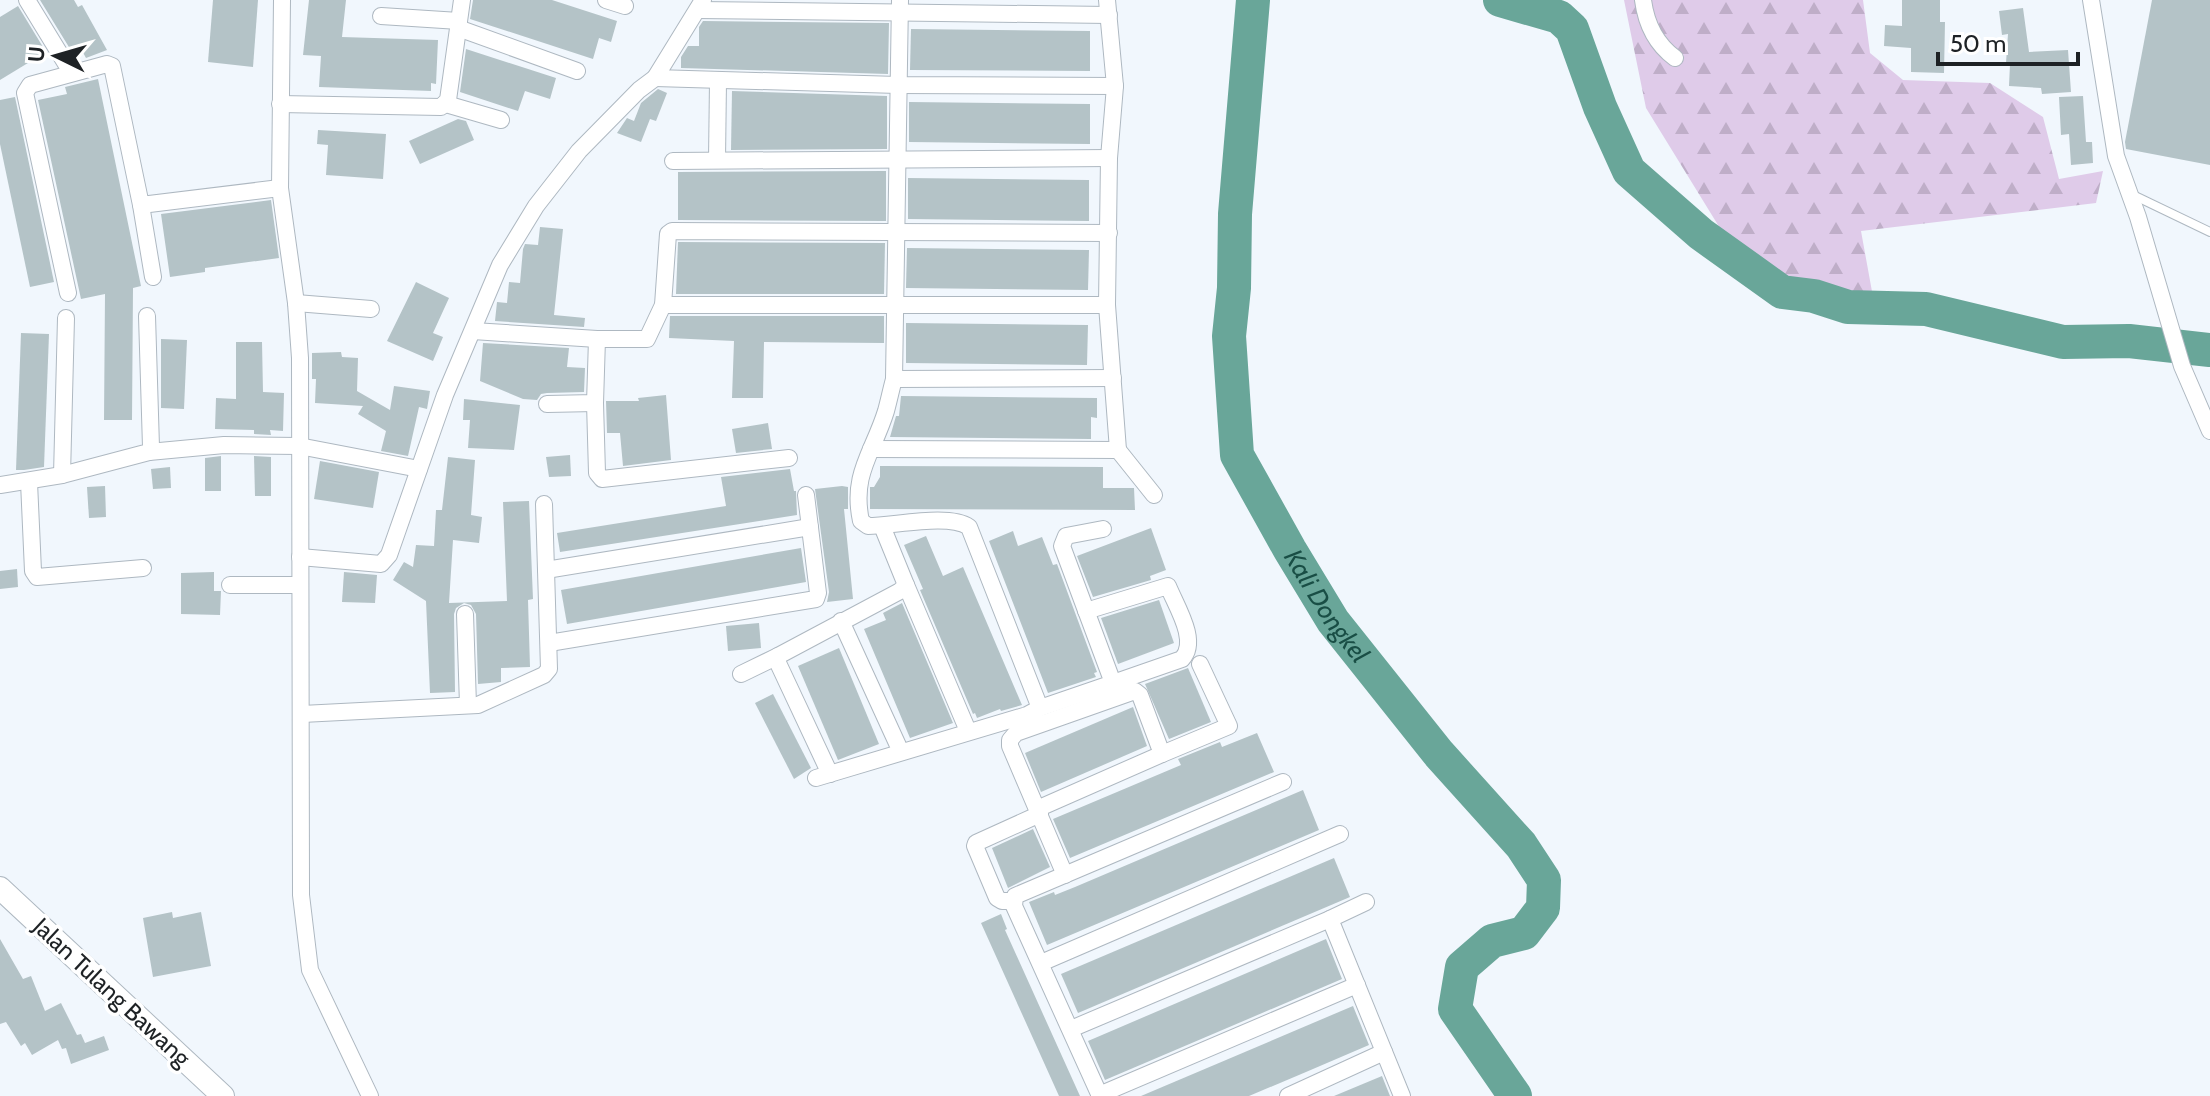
<svg xmlns="http://www.w3.org/2000/svg" width="2210" height="1096" font-family="Cabin,sans-serif">
  <defs>
    <pattern id="forest-firs" width="22" height="20" patternUnits="userSpaceOnUse" patternTransform="scale(2)"><rect width="22" height="20" fill="#dfcbe9"/><path d="M5 1l3.5 6h-7zM16 11l3.5 6h-7z" fill="#bfaec8"/></pattern>
  </defs>
  <rect width="100%" height="100%" fill="#f1f7fd"/>
  <path fill="url(#forest-firs)" d="M 1624,0 L 1863,0 L 1870,53 L 1903,80 L 1990,83 L 2043,117 L 2059,179 L 2103,171 L 2096,203 L 1861,231 L 1877,319 L 1758,290 L 1646,108 Z"/>
  <g fill="none" stroke-linecap="round" stroke-linejoin="round">
    <g stroke="#69a699" stroke-width="34">
      <path id="s1" d="M 1253,0 L 1235,214 L 1234,288 L 1229,336 L 1237,455 L 1290,550 L 1333,621 L 1439,754 L 1521,845 L 1544,880 L 1543,908 L 1524,933 L 1492,941 L 1462,967 L 1455,1009 L 1515,1096"/>
      <path d="M 1500,0 L 1559,17 L 1572,29 L 1600,107 L 1629,171 L 1701,234 L 1782,292 L 1814,296 L 1848,307 L 1926,309 L 2063,342 L 2129,341 L 2210,350"/>
    </g>
  </g>
  <g fill="#b4c3c7">
    <path d="M 40,0 L 74,0 L 78,7 L 82,5 L 107,50 L 86,58 L 80,47 L 72,52 Z"/>
    <path d="M 213,0 L 258,0 L 253,67 L 208,62 Z"/>
    <path d="M 309,0 L 346,0 L 342,37 L 438,40 L 436,84 L 431,83 L 431,91 L 319,87 L 321,56 L 303,55 Z"/>
    <path d="M 473,0 L 552,0 L 617,21 L 611,42 L 599,38 L 593,59 L 470,19 Z"/>
    <path d="M 1902,0 L 1940,0 L 1940,22 L 1945,22 L 1944,73 L 1911,72 L 1911,48 L 1884,46 L 1885,25 L 1902,26 Z"/>
    <path d="M 2152,0 L 2210,0 L 2210,165 L 2126,149 L 2125,142 Z"/>
    <path d="M 18,6 L 46,52 L 0,80 L 0,17 Z"/>
    <path d="M 2023,8 L 2029,52 L 2068,50 L 2071,92 L 2042,94 L 2041,88 L 2009,86 L 2010,64 L 2006,63 L 2008,34 L 2002,35 L 1999,11 Z"/>
    <path d="M 703,21 L 889,23 L 888,74 L 681,68 L 681,57 L 688,46 L 699,46 L 699,27 Z"/>
    <path d="M 911,29 L 1090,31 L 1090,71 L 910,70 Z"/>
    <path d="M 466,49 L 556,78 L 550,99 L 525,91 L 518,111 L 460,92 Z"/>
    <path d="M 98,79 L 141,286 L 133,288 L 132,420 L 104,420 L 105,294 L 81,299 L 38,100 L 67,94 L 65,87 Z"/>
    <path d="M 658,89 L 667,93 L 656,121 L 650,119 L 641,142 L 617,133 L 627,118 L 634,121 L 641,103 Z"/>
    <path d="M 732,91 L 887,96 L 887,149 L 731,150 Z"/>
    <path d="M 2083,96 L 2086,142 L 2092,142 L 2093,163 L 2071,165 L 2069,134 L 2061,135 L 2059,97 Z"/>
    <path d="M 15,97 L 54,282 L 30,287 L 0,144 L 0,100 Z"/>
    <path d="M 909,102 L 1090,104 L 1090,144 L 909,142 Z"/>
    <path d="M 458,119 L 466,121 L 474,140 L 420,164 L 409,141 Z"/>
    <path d="M 318,130 L 386,134 L 383,179 L 326,175 L 328,145 L 317,144 Z"/>
    <path d="M 886,171 L 886,221 L 678,220 L 678,172 Z"/>
    <path d="M 908,178 L 1089,180 L 1089,221 L 908,219 Z"/>
    <path d="M 271,200 L 279,258 L 205,268 L 205,272 L 170,277 L 161,214 Z"/>
    <path d="M 540,227 L 563,229 L 554,315 L 585,318 L 584,327 L 495,321 L 497,302 L 507,303 L 509,282 L 520,283 L 523,249 L 525,244 L 538,245 Z"/>
    <path d="M 678,242 L 885,243 L 884,294 L 676,294 Z"/>
    <path d="M 907,248 L 1089,250 L 1088,290 L 906,288 Z"/>
    <path d="M 416,282 L 449,298 L 433,333 L 443,337 L 433,361 L 387,341 Z"/>
    <path d="M 670,316 L 884,316 L 884,343 L 764,342 L 763,398 L 732,398 L 734,341 L 669,338 Z"/>
    <path d="M 906,323 L 1088,325 L 1087,365 L 906,363 Z"/>
    <path d="M 21,333 L 49,334 L 44,467 L 24,470 L 16,470 Z"/>
    <path d="M 161,339 L 187,340 L 184,409 L 161,408 Z"/>
    <path d="M 236,342 L 262,342 L 263,392 L 284,393 L 283,431 L 270,430 L 271,435 L 254,434 L 254,430 L 215,429 L 216,398 L 236,399 Z"/>
    <path d="M 483,343 L 569,348 L 567,367 L 585,368 L 584,392 L 547,393 L 541,394 L 537,400 L 523,399 L 480,381 Z"/>
    <path d="M 341,352 L 342,357 L 358,358 L 357,391 L 390,410 L 394,386 L 430,391 L 427,409 L 419,407 L 408,456 L 381,451 L 386,431 L 358,414 L 363,406 L 315,403 L 316,379 L 312,379 L 312,353 Z"/>
    <path d="M 666,395 L 671,460 L 623,466 L 620,433 L 607,433 L 606,401 L 639,401 L 638,398 Z"/>
    <path d="M 901,396 L 1097,398 L 1097,418 L 1091,417 L 1091,439 L 890,437 L 896,416 L 899,416 Z"/>
    <path d="M 464,399 L 520,405 L 514,450 L 468,448 L 470,420 L 463,420 Z"/>
    <path d="M 768,423 L 772,449 L 736,453 L 732,429 Z"/>
    <path d="M 570,455 L 571,476 L 549,477 L 546,457 Z"/>
    <path d="M 221,456 L 221,491 L 205,491 L 205,458 Z"/>
    <path d="M 254,456 L 271,457 L 271,496 L 255,496 Z"/>
    <path d="M 448,457 L 475,460 L 471,515 L 482,517 L 479,543 L 453,540 L 449,603 L 507,601 L 503,502 L 529,501 L 533,599 L 528,600 L 530,667 L 501,668 L 501,682 L 478,684 L 476,614 L 471,605 L 464,603 L 456,608 L 454,614 L 455,692 L 430,693 L 426,601 L 393,580 L 404,562 L 413,567 L 416,545 L 434,546 L 436,510 L 442,510 Z"/>
    <path d="M 320,461 L 379,472 L 373,508 L 314,499 Z"/>
    <path d="M 880,466 L 1103,467 L 1103,488 L 1134,488 L 1135,510 L 870,509 L 870,487 L 874,487 L 880,477 Z"/>
    <path d="M 170,467 L 171,488 L 153,489 L 151,469 Z"/>
    <path d="M 790,469 L 794,491 L 796,491 L 797,515 L 560,552 L 557,533 L 726,506 L 721,477 Z"/>
    <path d="M 105,486 L 106,517 L 89,518 L 87,487 Z"/>
    <path d="M 842,486 L 848,487 L 848,509 L 844,509 L 853,599 L 827,602 L 829,592 L 815,489 Z"/>
    <path d="M 1151,528 L 1166,570 L 1150,576 L 1151,580 L 1093,597 L 1077,556 Z"/>
    <path d="M 1013,531 L 1018,546 L 1042,537 L 1053,565 L 1057,564 L 1097,672 L 1094,673 L 1096,677 L 1048,693 L 989,541 Z"/>
    <path d="M 926,536 L 943,576 L 963,567 L 1022,705 L 1001,711 L 1000,709 L 977,718 L 975,713 L 973,714 L 920,590 L 923,589 L 904,545 Z"/>
    <path d="M 801,548 L 806,582 L 567,624 L 561,590 Z"/>
    <path d="M 17,569 L 18,587 L 0,589 L 0,571 Z"/>
    <path d="M 214,572 L 214,591 L 221,591 L 220,615 L 181,614 L 181,573 Z"/>
    <path d="M 344,572 L 377,575 L 375,603 L 342,602 Z"/>
    <path d="M 1159,600 L 1174,643 L 1118,664 L 1101,618 Z"/>
    <path d="M 902,603 L 953,723 L 910,738 L 864,629 L 886,620 L 883,613 Z"/>
    <path d="M 759,623 L 761,648 L 728,651 L 726,626 Z"/>
    <path d="M 839,648 L 879,744 L 838,760 L 798,666 Z"/>
    <path d="M 1188,668 L 1211,722 L 1169,739 L 1145,684 Z"/>
    <path d="M 773,694 L 811,768 L 794,779 L 755,703 Z"/>
    <path d="M 1133,707 L 1147,746 L 1041,792 L 1025,753 Z"/>
    <path d="M 1257,733 L 1274,772 L 1070,858 L 1053,819 L 1181,765 L 1178,759 L 1220,742 L 1222,747 Z"/>
    <path d="M 1303,790 L 1319,830 L 1047,945 L 1029,902 L 1054,892 L 1055,895 L 1075,887 Z"/>
    <path d="M 1033,829 L 1050,867 L 1008,888 L 992,848 Z"/>
    <path d="M 1334,858 L 1350,897 L 1078,1013 L 1061,974 Z"/>
    <path d="M 172,912 L 173,918 L 201,912 L 211,966 L 153,977 L 143,918 Z"/>
    <path d="M 1001,914 L 1007,929 L 1005,930 L 1080,1096 L 1059,1096 L 981,923 Z"/>
    <path d="M 0,939 L 23,979 L 31,976 L 45,1011 L 61,1003 L 77,1035 L 81,1034 L 85,1043 L 104,1036 L 109,1050 L 71,1064 L 66,1048 L 62,1049 L 58,1040 L 32,1055 L 25,1043 L 21,1046 L 6,1022 L 0,1024 Z"/>
    <path d="M 1326,939 L 1342,979 L 1105,1080 L 1088,1041 Z"/>
    <path d="M 1353,1006 L 1369,1045 L 1306,1072 L 1249,1096 L 1141,1096 Z"/>
    <path d="M 1382,1076 L 1390,1096 L 1334,1096 Z"/>
  </g>
  <g fill="none" stroke-linecap="round" stroke-linejoin="round">
    <g stroke="#aeb8c1" stroke-width="10">
      <path id="lane" d="M 2133,195 L 2210,232"/>
    </g>
    <g stroke="#aeb8c1" stroke-width="18">
      <g id="street">
        <path d="M 27,0 L 71,72"/>
        <path d="M 282,0 L 280,188 L 296,303 L 300,358 L 301,895 L 310,970 L 370,1096"/>
        <path d="M 606,0 L 625,6"/>
        <path d="M 703,0 L 655,78 L 898,85 L 1115,86"/>
        <path d="M 1107,0 L 1115,86 L 1109,158 L 1107,305 L 1118,450"/>
        <path d="M 1643,0 C 1646,23 1656,44 1675,58"/>
        <path d="M 2091,0 L 2116,156 L 2138,217 L 2182,366 L 2210,431"/>
        <path d="M 698,10 L 1109,15"/>
        <path d="M 381,16 L 459,21"/>
        <path d="M 458,28 L 577,71"/>
        <path d="M 280,104 L 441,107 L 448,100 L 462,0"/>
        <path d="M 446,104 L 501,120"/>
        <path d="M 717,160 L 718,81"/>
        <path d="M 673,161 L 1109,158"/>
        <path d="M 141,205 L 153,277"/>
        <path d="M 68,293 L 25,93 L 30,85 L 107,64 L 112,66 L 141,205 L 280,188"/>
        <path d="M 296,303 L 371,309"/>
        <path d="M 663,305 L 1107,305"/>
        <path d="M 473,331 L 597,339 L 595,403 L 547,404"/>
        <path d="M 597,339 L 647,339 L 663,305 L 668,234 L 672,231 L 1109,233"/>
        <path d="M 894,379 L 1113,378"/>
        <path d="M 595,403 L 597,473 L 602,479 L 789,458"/>
        <path d="M 871,449 L 1118,450 L 1154,495"/>
        <path d="M 149,452 L 224,445 L 299,446 L 419,469"/>
        <path d="M 62,475 L 66,318"/>
        <path d="M 29,482 L 33,571 L 37,577 L 143,568"/>
        <path d="M 0,485 L 62,475 L 149,452 L 151,447 L 147,316"/>
        <path d="M 300,557 L 381,564 L 389,555 L 445,395 L 500,265 L 536,206 L 579,151 L 639,90 L 655,78"/>
        <path d="M 546,570 L 810,527"/>
        <path d="M 230,585 L 300,585"/>
        <path d="M 906,585 L 968,731"/>
        <path d="M 1086,611 L 1168,586 C 1176,606 1199,641 1182,659 L 1113,683"/>
        <path d="M 465,614 L 468,705"/>
        <path d="M 841,621 L 901,752"/>
        <path d="M 549,643 L 816,599 L 818,593 L 806,495"/>
        <path d="M 741,674 L 778,656"/>
        <path d="M 1040,708 L 1113,683 L 1062,546 L 1066,536 L 1103,529"/>
        <path d="M 302,714 L 478,705 L 544,675 L 549,669 L 544,504"/>
        <path d="M 1162,754 L 1229,726 L 1200,664"/>
        <path d="M 830,774 L 778,663 L 778,656 L 900,591 L 906,585 L 882,526"/>
        <path d="M 816,778 L 1027,715 L 1040,708 L 969,527 C 949,513 894,526 868,526 L 861,521 C 851,474 873,453 886,411 C 889,400 891,390 894,379 L 900,0"/>
        <path d="M 1037,809 L 1162,754 L 1140,695 L 1135,691 L 1016,733 L 1010,740 L 1010,746 L 1065,875"/>
        <path d="M 1013,901 L 1002,901 L 997,898 L 975,846 L 976,843 L 1040,814"/>
        <path d="M 1366,902 L 1330,919 L 1402,1096"/>
        <path d="M 1041,963 L 1340,834"/>
        <path d="M 1071,1029 L 1330,919"/>
        <path d="M 1099,1095 L 1357,985"/>
        <path d="M 1100,1096 L 1014,906 L 1015,896 L 1283,782"/>
        <path d="M 1288,1096 L 1384,1052"/>
      </g>
    </g>
    <g stroke="#aeb8c1" stroke-width="24">
      <path id="secondary" d="M 0,888 L 223,1096"/>
    </g>
    <use href="#lane" stroke="#fff" stroke-width="8"/>
    <use href="#street" stroke="#fff" stroke-width="16"/>
    <use href="#secondary" stroke="#fff" stroke-width="22"/>
  </g>
  <g text-anchor="middle" dominant-baseline="central" stroke-width="7" stroke-linejoin="round" paint-order="stroke">
    <g font-size="24" fill="#1e2225" stroke="#fff">
      <text transform="translate(112 992) rotate(43)">Jalan Tulang Bawang</text>
    </g>
    <g font-size="26" font-style="italic" fill="#194e45" stroke="#fff">
      <text stroke="none"><textPath href="#s1" startOffset="632">Kali Dongkel</textPath></text>
    </g>
  </g>
  <g transform="translate(56 56) rotate(275)" stroke="#ffffff" stroke-width="6" paint-order="stroke">
  <path d="M0-6L14 30L0 20L-14 30Z" fill="#1e2225"/>
  <text y="-12" font-size="22" font-weight="bold" text-anchor="middle" fill="#1e2225">U</text>
  </g>
  <path d="M1938 52v12h140v-12" fill="none" stroke="#1e2225" stroke-width="4"/>
  <text x="1950" y="52" font-size="24" fill="#1e2225" stroke="#ffffff" stroke-width="6" paint-order="stroke">50 m</text>
</svg>
